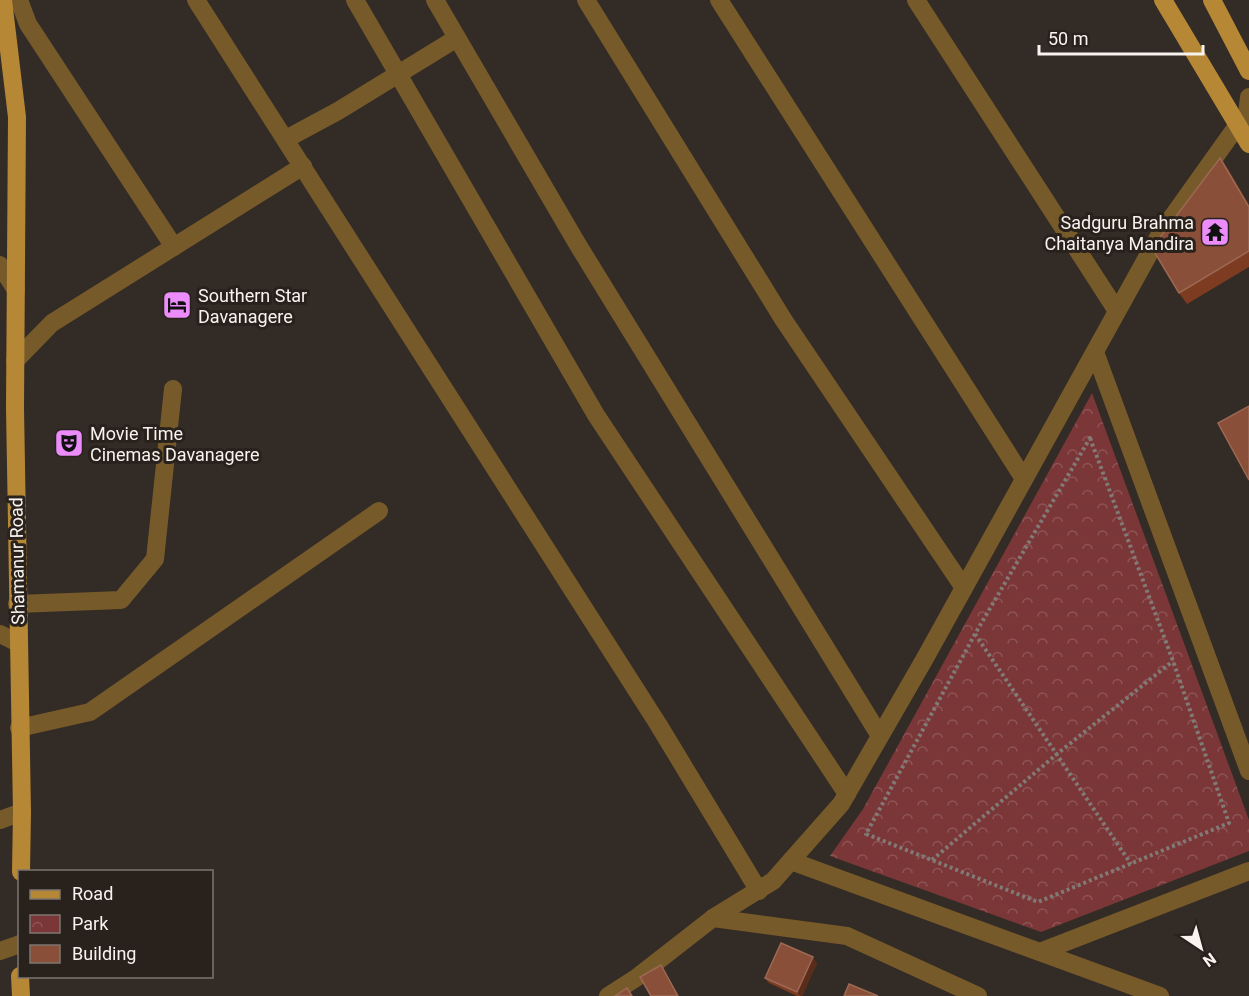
<svg xmlns="http://www.w3.org/2000/svg" width="1249" height="996" font-family="Roboto,sans-serif">
  <defs>
    <pattern id="park-crowns" width="20" height="18" patternUnits="userSpaceOnUse" patternTransform="scale(1.5)"><rect width="20" height="18" fill="#7b3638"/><path d="M2 6a3 3 0 1 1 6 0M12 15a3 3 0 1 1 6 0" fill="none" stroke="#8e5455"/></pattern>
  </defs>
  <rect width="100%" height="100%" fill="#332b25"/>
  <path fill="url(#park-crowns)" d="M 1092,393 L 1249,820 L 1249,851 L 1041,932 L 830,856 L 863,809 Z"/>
  <g fill="none" stroke-linecap="round" stroke-linejoin="round">
    <g stroke="#817a75" stroke-width="4" stroke-dasharray="3 3" stroke-linecap="butt">
      <path d="M 1090,438 L 1173,661 L 1229,823 L 1038,902 L 866,834 L 975,634 Z"/>
      <path d="M 975,634 L 1131,864"/>
      <path d="M 932,860 L 1057,754 L 1173,661"/>
    </g>
    <g stroke="#775a2a" stroke-width="18">
      <path d="M 19,0 L 28,24 L 174,247"/>
      <path d="M 196,0 L 658,724 L 759,891"/>
      <path d="M 355,0 L 596,415 L 847,794"/>
      <path d="M 435,0 L 578,245 L 880,736"/>
      <path d="M 586,0 L 783,319 L 964,588"/>
      <path d="M 719,0 L 1024,479"/>
      <path d="M 916,0 L 1117,311"/>
      <path d="M 286,139 L 338,111 L 457,38"/>
      <path d="M 0,265 L 16,290"/>
      <path d="M 1095,352 L 1249,771"/>
      <path d="M 15,361 L 52,323 L 303,166"/>
      <path d="M 17,604 L 121,600 L 155,559 L 173,389"/>
      <path d="M 0,634 L 18,643"/>
      <path d="M 19,728 L 90,712 L 379,511"/>
      <path d="M 0,820 L 22,812"/>
      <path d="M 791,861 L 1160,996"/>
      <path d="M 713,918 L 847,936 L 978,996"/>
      <path d="M 0,951 L 20,944"/>
      <path d="M 1040,952 L 1249,871"/>
      <path d="M 608,996 L 636,978 L 713,918 L 773,881 L 841,804 L 924,660 L 1160,234 L 1237,126 L 1247,114 L 1249,97"/>
    </g>
    <g stroke="#b68835" stroke-width="18">
      <path d="M 3,0 L 17,117 L 15,408 L 22,812 L 21,872"/>
      <path d="M 1163,0 L 1249,144"/>
      <path d="M 1212,0 L 1249,71"/>
      <path d="M 20,976 L 21,996"/>
    </g>
  </g>
  <g fill="#7d3c22">
    <path d="M 1220,158 L 1228,169 L 1249,205 L 1249,267 L 1187,304 L 1179,293 Z"/>
    <path d="M 817,963 L 802,996 L 797,996 L 769,983 L 765,978 Z"/>
  </g>
  <g fill="#5a2d1a">
    <path d="M 1220,158 L 1228,169 L 1249,205 L 1249,207 Z"/>
    <path d="M 813,957 L 817,963 L 802,996 L 800,996 L 797,992 Z"/>
  </g>
  <g fill="#8a4f38" stroke="#9c6955" stroke-width="1.5">
    <path d="M 1220,158 L 1249,207 L 1249,251 L 1179,293 L 1152,248 Z"/>
    <path d="M 1249,406 L 1249,480 L 1218,423 Z"/>
    <path d="M 781,943 L 813,957 L 797,992 L 765,978 Z"/>
    <path d="M 661,965 L 678,996 L 651,996 L 640,977 Z"/>
    <path d="M 849,984 L 878,996 L 844,996 Z"/>
    <path d="M 627,988 L 632,996 L 615,996 Z"/>
  </g>
  <defs>
    <g id="temple-square" transform="scale(1.5)"><rect x="-9" y="-9" width="18" height="18" rx="4" fill="#ec8cfa" stroke="#29221c"/><path d="M0-6L5-2H3V0L6.5 2.5H4V6H1.5V3h-3V6H-4V2.5H-6.5L-3 0V-2H-5Z" fill="#111"/></g>
    <g id="hotel-square" transform="scale(1.5)"><rect x="-9" y="-9" width="18" height="18" rx="4" fill="#ec8cfa" stroke="#29221c"/><path d="M-6-4.5h1.5V1H6V5H4.5V3h-9V5H-6ZM-4 0a1.8 1.8 0 1 1 3.6 0ZM.5 0V-2.5h3Q6-2.5 6 0Z" fill="#111"/></g>
    <g id="theatre-square" transform="scale(1.5)"><rect x="-9" y="-9" width="18" height="18" rx="4" fill="#ec8cfa" stroke="#29221c"/><path d="M-5-5.5Q0-4 5-5.5V0Q5 5 0 6Q-5 5-5 0ZM-3.3-2.5H-1v1.5H-3.3ZM1-2.5H3.3v1.5H1ZM-2.8 1Q0 5.5 2.8 1Z" fill="#111"/></g>
  </defs>
  <g fill-rule="evenodd">
    <use href="#temple-square" x="1215" y="232"/>
    <use href="#hotel-square" x="177" y="305"/>
    <use href="#theatre-square" x="69" y="443"/>
  </g>
  <g text-anchor="middle" dominant-baseline="central" stroke-width="6" stroke-linejoin="round" paint-order="stroke">
    <g font-size="18" fill="#f8f3ef" stroke="#29221c" text-anchor="start">
      <text x="1194" y="222" text-anchor="end">Sadguru Brahma<tspan x="1194" dy="21">Chaitanya Mandira</tspan></text>
      <text x="198" y="295">Southern Star<tspan x="198" dy="21">Davanagere</tspan></text>
      <text x="90" y="433">Movie Time<tspan x="90" dy="21">Cinemas Davanagere</tspan></text>
    </g>
    <g font-size="18" fill="#f8f3ef" stroke="#29221c">
      <text transform="translate(17 561) rotate(-91)">Shamanur Road</text>
    </g>
  </g>
  <rect x="18" y="870" width="195" height="108" fill="#29221c" stroke="#7c7670" stroke-width="1.5"/>
  <rect x="30" y="890" width="30" height="9" fill="#b68835" stroke="#7c7670" stroke-width="1.5"/>
  <text x="72" y="900" font-size="18" fill="#f8f3ef">Road</text>
  <rect x="30" y="915" width="30" height="18" fill="url(#park-crowns)" stroke="#7c7670" stroke-width="1.5"/>
  <text x="72" y="930" font-size="18" fill="#f8f3ef">Park</text>
  <rect x="30" y="945" width="30" height="18" fill="#8a4f38" stroke="#7c7670" stroke-width="1.5"/>
  <text x="72" y="960" font-size="18" fill="#f8f3ef">Building</text>
  <g transform="translate(1201 948) rotate(144)" stroke="#29221c" stroke-width="4.5" paint-order="stroke">
  <path d="M0-4.5L10 22L0 15L-10 22Z" fill="#f8f3ef"/>
  <text y="-9" font-size="16" font-weight="bold" text-anchor="middle" fill="#f8f3ef">N</text>
  </g>
  <path d="M1039 45v9h164v-9" fill="none" stroke="#f8f3ef" stroke-width="3"/>
  <text x="1048" y="45" font-size="18" fill="#f8f3ef" stroke="#29221c" stroke-width="4.5" paint-order="stroke">50 m</text>
</svg>
